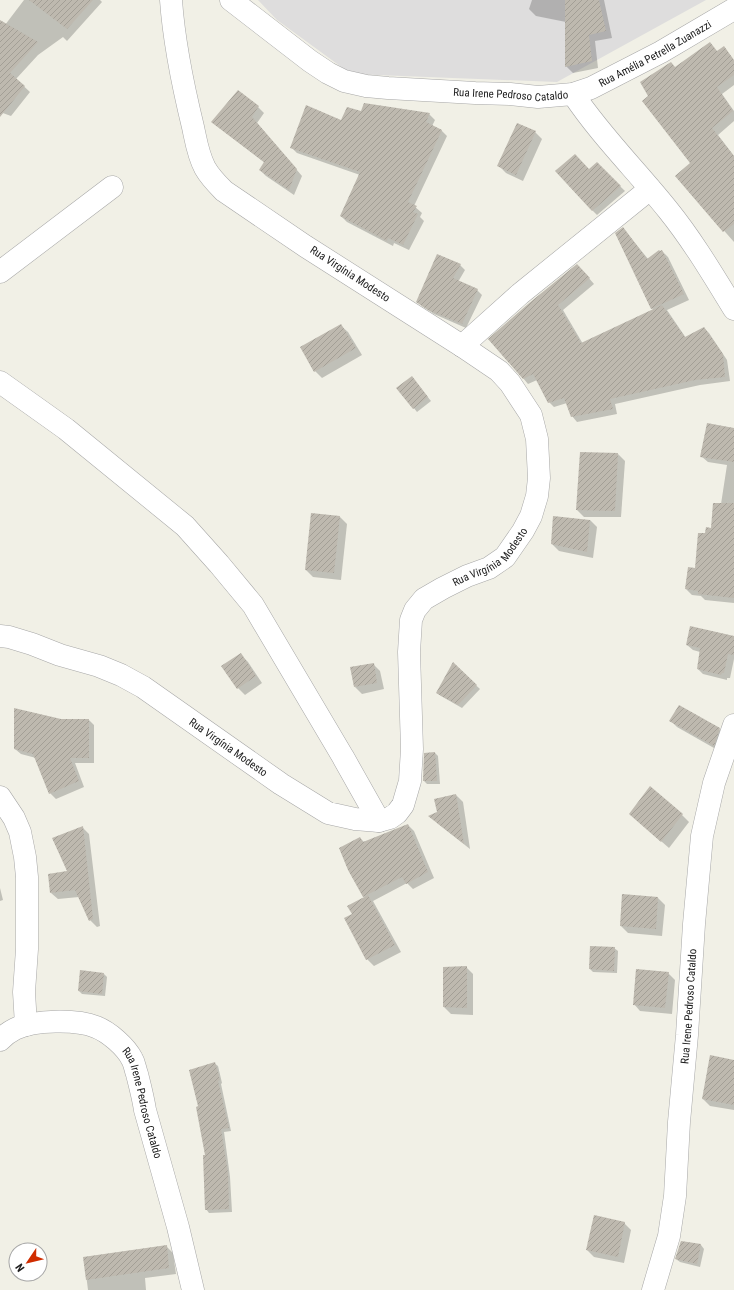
<svg xmlns="http://www.w3.org/2000/svg" width="734" height="1290" font-family="'Roboto Condensed',sans-serif">
  <defs>
    <pattern id="building-hatch" width="6" height="6" patternUnits="userSpaceOnUse"><rect width="6" height="6" fill="#beb9af"/><path d="M-1 1l2-2M0 6l6-6M5 7l2-2" fill="none" stroke="#a39f96"/></pattern>
  </defs>
  <rect width="100%" height="100%" fill="#f1f0e6"/>
  <path fill="#dedddd" d="M 258,0 L 706,0 L 557,82 L 351,74 L 277,20 Z"/>
  <g fill="#0003">
    <path d="M 24,0 L 100,0 L 102,2 L 67,41 L 63,37 L 38,55 L 16,79 L 30,92 L 11,116 L 0,112 L 0,22 L 5,25 Z"/>
    <path d="M 532,0 L 604,0 L 612,38 L 595,41 L 598,68 L 573,73 L 566,66 L 566,22 L 536,16 L 529,9 Z"/>
    <path d="M 676,68 L 734,73 L 734,85 L 722,94 L 734,111 L 734,121 L 718,135 L 734,156 L 734,242 L 676,176 L 692,163 Z"/>
    <path d="M 258,107 L 264,113 L 257,123 L 302,176 L 294,195 L 266,176 L 260,170 L 265,163 L 212,122 Z"/>
    <path d="M 362,112 L 429,114 L 435,120 L 432,126 L 441,130 L 447,136 L 414,206 L 422,213 L 420,217 L 424,221 L 409,250 L 394,243 L 393,246 L 347,222 L 341,216 L 360,175 L 297,153 L 291,147 Z"/>
    <path d="M 535,132 L 542,139 L 523,181 L 506,173 L 499,166 Z"/>
    <path d="M 597,164 L 625,191 L 597,215 L 592,210 L 589,170 Z"/>
    <path d="M 623,228 L 648,259 L 662,251 L 668,257 L 689,300 L 667,310 L 686,338 L 704,328 L 709,333 L 727,360 L 730,381 L 700,385 L 615,404 L 617,414 L 577,422 L 572,416 L 567,403 L 554,407 L 549,402 L 537,380 L 528,384 L 490,339 L 582,270 L 594,284 L 563,310 L 583,344 L 653,310 L 617,233 Z"/>
    <path d="M 460,265 L 465,270 L 458,282 L 477,290 L 482,295 L 466,328 L 434,314 L 422,306 L 417,301 Z"/>
    <path d="M 341,326 L 348,332 L 362,355 L 322,378 L 315,371 Z"/>
    <path d="M 415,381 L 431,401 L 417,412 L 398,388 Z"/>
    <path d="M 734,429 L 734,603 L 705,600 L 701,596 L 692,595 L 686,589 L 696,570 L 706,534 L 712,529 L 721,504 L 727,465 L 708,462 L 701,456 Z"/>
    <path d="M 618,454 L 625,461 L 621,517 L 584,517 L 577,510 Z"/>
    <path d="M 312,514 L 340,517 L 347,524 L 341,580 L 313,577 L 306,570 Z"/>
    <path d="M 590,520 L 597,527 L 593,558 L 559,551 L 552,544 Z"/>
    <path d="M 734,637 L 734,659 L 730,678 L 727,678 L 727,680 L 703,674 L 698,669 L 700,652 L 693,650 L 687,645 Z"/>
    <path d="M 241,655 L 248,662 L 262,683 L 245,695 L 238,688 Z"/>
    <path d="M 373,664 L 380,671 L 384,689 L 362,694 L 355,687 Z"/>
    <path d="M 453,664 L 480,689 L 462,708 L 441,696 L 437,693 Z"/>
    <path d="M 60,720 L 89,720 L 94,725 L 94,763 L 75,763 L 84,787 L 56,799 L 50,793 L 36,758 L 21,754 L 15,749 Z"/>
    <path d="M 670,720 L 719,729 L 726,736 L 721,752 L 677,727 Z"/>
    <path d="M 435,753 L 438,756 L 440,784 L 427,784 L 424,781 Z"/>
    <path d="M 456,795 L 463,802 L 470,849 L 437,823 L 438,813 Z"/>
    <path d="M 682,815 L 689,822 L 669,848 L 637,820 Z"/>
    <path d="M 408,825 L 414,831 L 434,878 L 413,889 L 407,883 L 373,901 L 401,952 L 374,966 L 367,959 L 353,915 L 365,898 L 349,870 L 360,838 L 365,843 Z"/>
    <path d="M 82,827 L 89,834 L 100,926 L 97,927 L 90,920 L 79,897 L 58,899 L 51,893 L 68,872 Z"/>
    <path d="M 0,888 L 3,900 L 0,901 Z"/>
    <path d="M 623,895 L 658,898 L 665,905 L 662,936 L 628,933 L 621,926 Z"/>
    <path d="M 614,948 L 618,951 L 617,973 L 593,972 L 590,969 Z"/>
    <path d="M 466,967 L 473,974 L 473,1015 L 451,1014 L 444,1007 Z"/>
    <path d="M 668,973 L 675,980 L 672,1014 L 640,1011 L 634,1004 Z"/>
    <path d="M 104,974 L 107,977 L 105,996 L 82,994 L 79,991 Z"/>
    <path d="M 734,1061 L 734,1110 L 710,1106 L 703,1099 Z"/>
    <path d="M 214,1063 L 218,1066 L 222,1083 L 221,1084 L 231,1131 L 224,1132 L 230,1177 L 232,1212 L 209,1213 L 206,1209 L 206,1156 L 200,1107 Z"/>
    <path d="M 624,1223 L 631,1230 L 624,1263 L 594,1257 L 587,1250 Z"/>
    <path d="M 681,1242 L 701,1245 L 704,1249 L 700,1267 L 680,1262 L 676,1259 Z"/>
    <path d="M 166,1246 L 173,1253 L 176,1274 L 145,1278 L 146,1290 L 88,1290 L 84,1258 Z"/>
  </g>
  <g fill="url(#building-hatch)">
    <path d="M 29,0 L 93,0 L 67,29 Z"/>
    <path d="M 565,0 L 599,0 L 606,31 L 589,35 L 592,61 L 565,67 Z"/>
    <path d="M 0,20 L 38,42 L 10,73 L 25,86 L 0,117 Z"/>
    <path d="M 710,42 L 717,51 L 724,46 L 734,60 L 734,75 L 717,87 L 733,111 L 712,128 L 734,156 L 734,224 L 723,232 L 675,176 L 690,163 L 642,101 L 648,96 L 640,82 L 671,62 L 675,67 Z"/>
    <path d="M 238,90 L 259,106 L 252,117 L 297,169 L 289,190 L 259,170 L 264,162 L 211,122 Z"/>
    <path d="M 364,103 L 430,113 L 426,122 L 442,130 L 408,202 L 417,206 L 413,212 L 418,214 L 403,245 L 388,238 L 387,241 L 340,216 L 360,172 L 290,148 L 306,105 L 341,120 L 347,107 L 361,111 Z"/>
    <path d="M 517,123 L 536,131 L 516,175 L 497,166 Z"/>
    <path d="M 575,154 L 589,169 L 597,162 L 621,186 L 592,211 L 555,171 Z"/>
    <path d="M 623,227 L 647,259 L 659,250 L 660,251 L 662,250 L 684,294 L 651,309 L 615,233 Z"/>
    <path d="M 437,254 L 461,264 L 453,278 L 478,289 L 462,324 L 428,310 L 416,302 Z"/>
    <path d="M 577,264 L 590,278 L 558,305 L 581,343 L 662,305 L 685,337 L 704,327 L 723,354 L 725,377 L 695,380 L 610,399 L 613,409 L 571,417 L 564,398 L 548,403 L 533,374 L 523,379 L 488,339 L 528,304 Z"/>
    <path d="M 341,324 L 356,348 L 314,372 L 300,347 Z"/>
    <path d="M 412,376 L 428,397 L 413,409 L 396,388 Z"/>
    <path d="M 707,423 L 734,428 L 734,462 L 700,457 Z"/>
    <path d="M 580,452 L 618,453 L 615,511 L 576,510 Z"/>
    <path d="M 713,503 L 734,503 L 734,598 L 698,594 L 698,591 L 685,589 L 688,567 L 695,568 L 698,533 L 705,533 L 706,527 L 711,528 Z"/>
    <path d="M 311,513 L 340,516 L 334,573 L 305,570 Z"/>
    <path d="M 553,516 L 590,520 L 587,552 L 551,544 Z"/>
    <path d="M 690,626 L 734,636 L 734,655 L 728,654 L 724,673 L 722,673 L 721,675 L 697,669 L 700,648 L 686,645 Z"/>
    <path d="M 241,653 L 256,676 L 237,689 L 221,666 Z"/>
    <path d="M 453,662 L 477,685 L 458,705 L 436,693 Z"/>
    <path d="M 374,663 L 377,683 L 354,687 L 350,667 Z"/>
    <path d="M 679,705 L 720,728 L 714,746 L 669,721 Z"/>
    <path d="M 14,708 L 61,719 L 89,719 L 89,758 L 70,758 L 79,781 L 49,794 L 33,754 L 14,749 Z"/>
    <path d="M 435,752 L 437,781 L 423,781 L 424,753 Z"/>
    <path d="M 650,786 L 683,814 L 661,842 L 629,814 Z"/>
    <path d="M 456,794 L 464,844 L 428,816 L 437,812 L 434,799 Z"/>
    <path d="M 408,824 L 428,872 L 406,884 L 402,877 L 363,897 L 348,870 L 339,848 L 360,837 L 363,842 Z"/>
    <path d="M 83,826 L 93,919 L 89,921 L 75,890 L 50,893 L 48,874 L 67,871 L 52,838 Z"/>
    <path d="M 622,894 L 658,897 L 656,929 L 620,926 Z"/>
    <path d="M 368,895 L 395,945 L 366,960 L 344,918 L 352,914 L 347,906 Z"/>
    <path d="M 590,946 L 615,947 L 614,971 L 589,969 Z"/>
    <path d="M 467,966 L 467,1008 L 443,1007 L 443,967 Z"/>
    <path d="M 636,969 L 669,972 L 665,1008 L 633,1005 Z"/>
    <path d="M 80,970 L 104,973 L 102,994 L 78,991 Z"/>
    <path d="M 710,1055 L 734,1060 L 734,1105 L 702,1099 Z"/>
    <path d="M 215,1062 L 220,1080 L 218,1081 L 229,1128 L 221,1129 L 228,1173 L 229,1209 L 205,1210 L 203,1155 L 205,1155 L 196,1107 L 198,1106 L 189,1070 Z"/>
    <path d="M 594,1215 L 625,1222 L 618,1257 L 586,1250 Z"/>
    <path d="M 681,1241 L 701,1244 L 697,1264 L 675,1259 Z"/>
    <path d="M 167,1245 L 169,1268 L 86,1280 L 83,1257 Z"/>
  </g>
  <g fill="none" stroke-linecap="round" stroke-linejoin="round">
    <g stroke="#a7a7a7" stroke-width="23">
      <g id="minor">
        <path id="s1" d="M 231,0 L 310,61 L 328,73 L 344,81 L 366,86 L 388,88 L 475,93 L 510,94 L 538,97 L 573,94 L 591,88 L 661,52 L 734,9"/>
        <path d="M 573,94 C 601,136 637,171 668,210 C 693,241 713,275 734,309"/>
        <path d="M 0,272 L 112,187"/>
        <path d="M 462,346 L 520,294 L 650,189"/>
        <path d="M 0,382 L 66,429 L 185,526 L 219,564 L 253,605 L 343,757 L 379,821"/>
        <path id="s2" d="M 0,636 L 9,637 L 32,644 L 60,655 L 99,666 L 121,675 L 143,687 L 281,784 L 328,813 L 355,819 L 379,821 L 390,818 L 397,813 L 403,805 L 410,781 L 412,749 L 409,652 L 411,620 L 415,610 L 424,599 L 443,588 L 467,576 L 489,568 L 505,557 L 523,531 L 531,516 L 537,496 L 539,478 L 537,439 L 531,415 L 510,383 L 499,371 L 462,346 L 305,246 L 224,191 C 217,184 210,177 205,168 C 198,155 196,141 193,127 C 183,86 174,43 171,0"/>
        <path d="M 0,797 L 14,818 L 20,832 L 25,857 L 27,877 L 27,949 L 24,992 L 26,1025"/>
        <path id="s3" d="M 0,1040 C 5,1035 9,1032 15,1029 C 34,1020 76,1019 96,1027 C 109,1032 126,1047 132,1059 C 135,1064 135,1069 137,1074 C 140,1086 143,1097 145,1110 L 178,1227 L 193,1290"/>
        <path id="s4" d="M 653,1290 L 669,1236 L 675,1196 L 679,1122 L 687,1035 L 694,924 L 702,836 L 714,783 L 734,725"/>
      </g>
    </g>
    <use href="#minor" stroke="#fff" stroke-width="22"/>
  </g>
  <g text-anchor="middle" dominant-baseline="central" stroke-width="3" stroke-linejoin="round" paint-order="stroke">
    <g font-size="11" fill="#202020" stroke="#fff">
      <text stroke="none"><textPath href="#s1" startOffset="461">Rua Amélia Petrella Zuanazzi</textPath></text>
      <text stroke="none"><textPath href="#s1" startOffset="307">Rua Irene Pedroso Cataldo</textPath></text>
      <text transform="translate(350 274) rotate(33)">Rua Virgínia Modesto</text>
      <text stroke="none"><textPath href="#s2" startOffset="749">Rua Virgínia Modesto</textPath></text>
      <text stroke="none"><textPath href="#s2" startOffset="257">Rua Virgínia Modesto</textPath></text>
      <text stroke="none"><textPath href="#s4" startOffset="287">Rua Irene Pedroso Cataldo</textPath></text>
      <text stroke="none"><textPath href="#s3" startOffset="195">Rua Irene Pedroso Cataldo</textPath></text>
    </g>
  </g>
  <g transform="translate(28 1262) rotate(235)"><circle r="19" fill="#ffffff" stroke="#a6a6a6"/>
  <path d="M0-3L7 15L0 10L-7 15Z" fill="#d02d00"/>
  <text y="-6" font-size="11" font-weight="bold" text-anchor="middle" fill="#202020">N</text>
  </g>
</svg>
